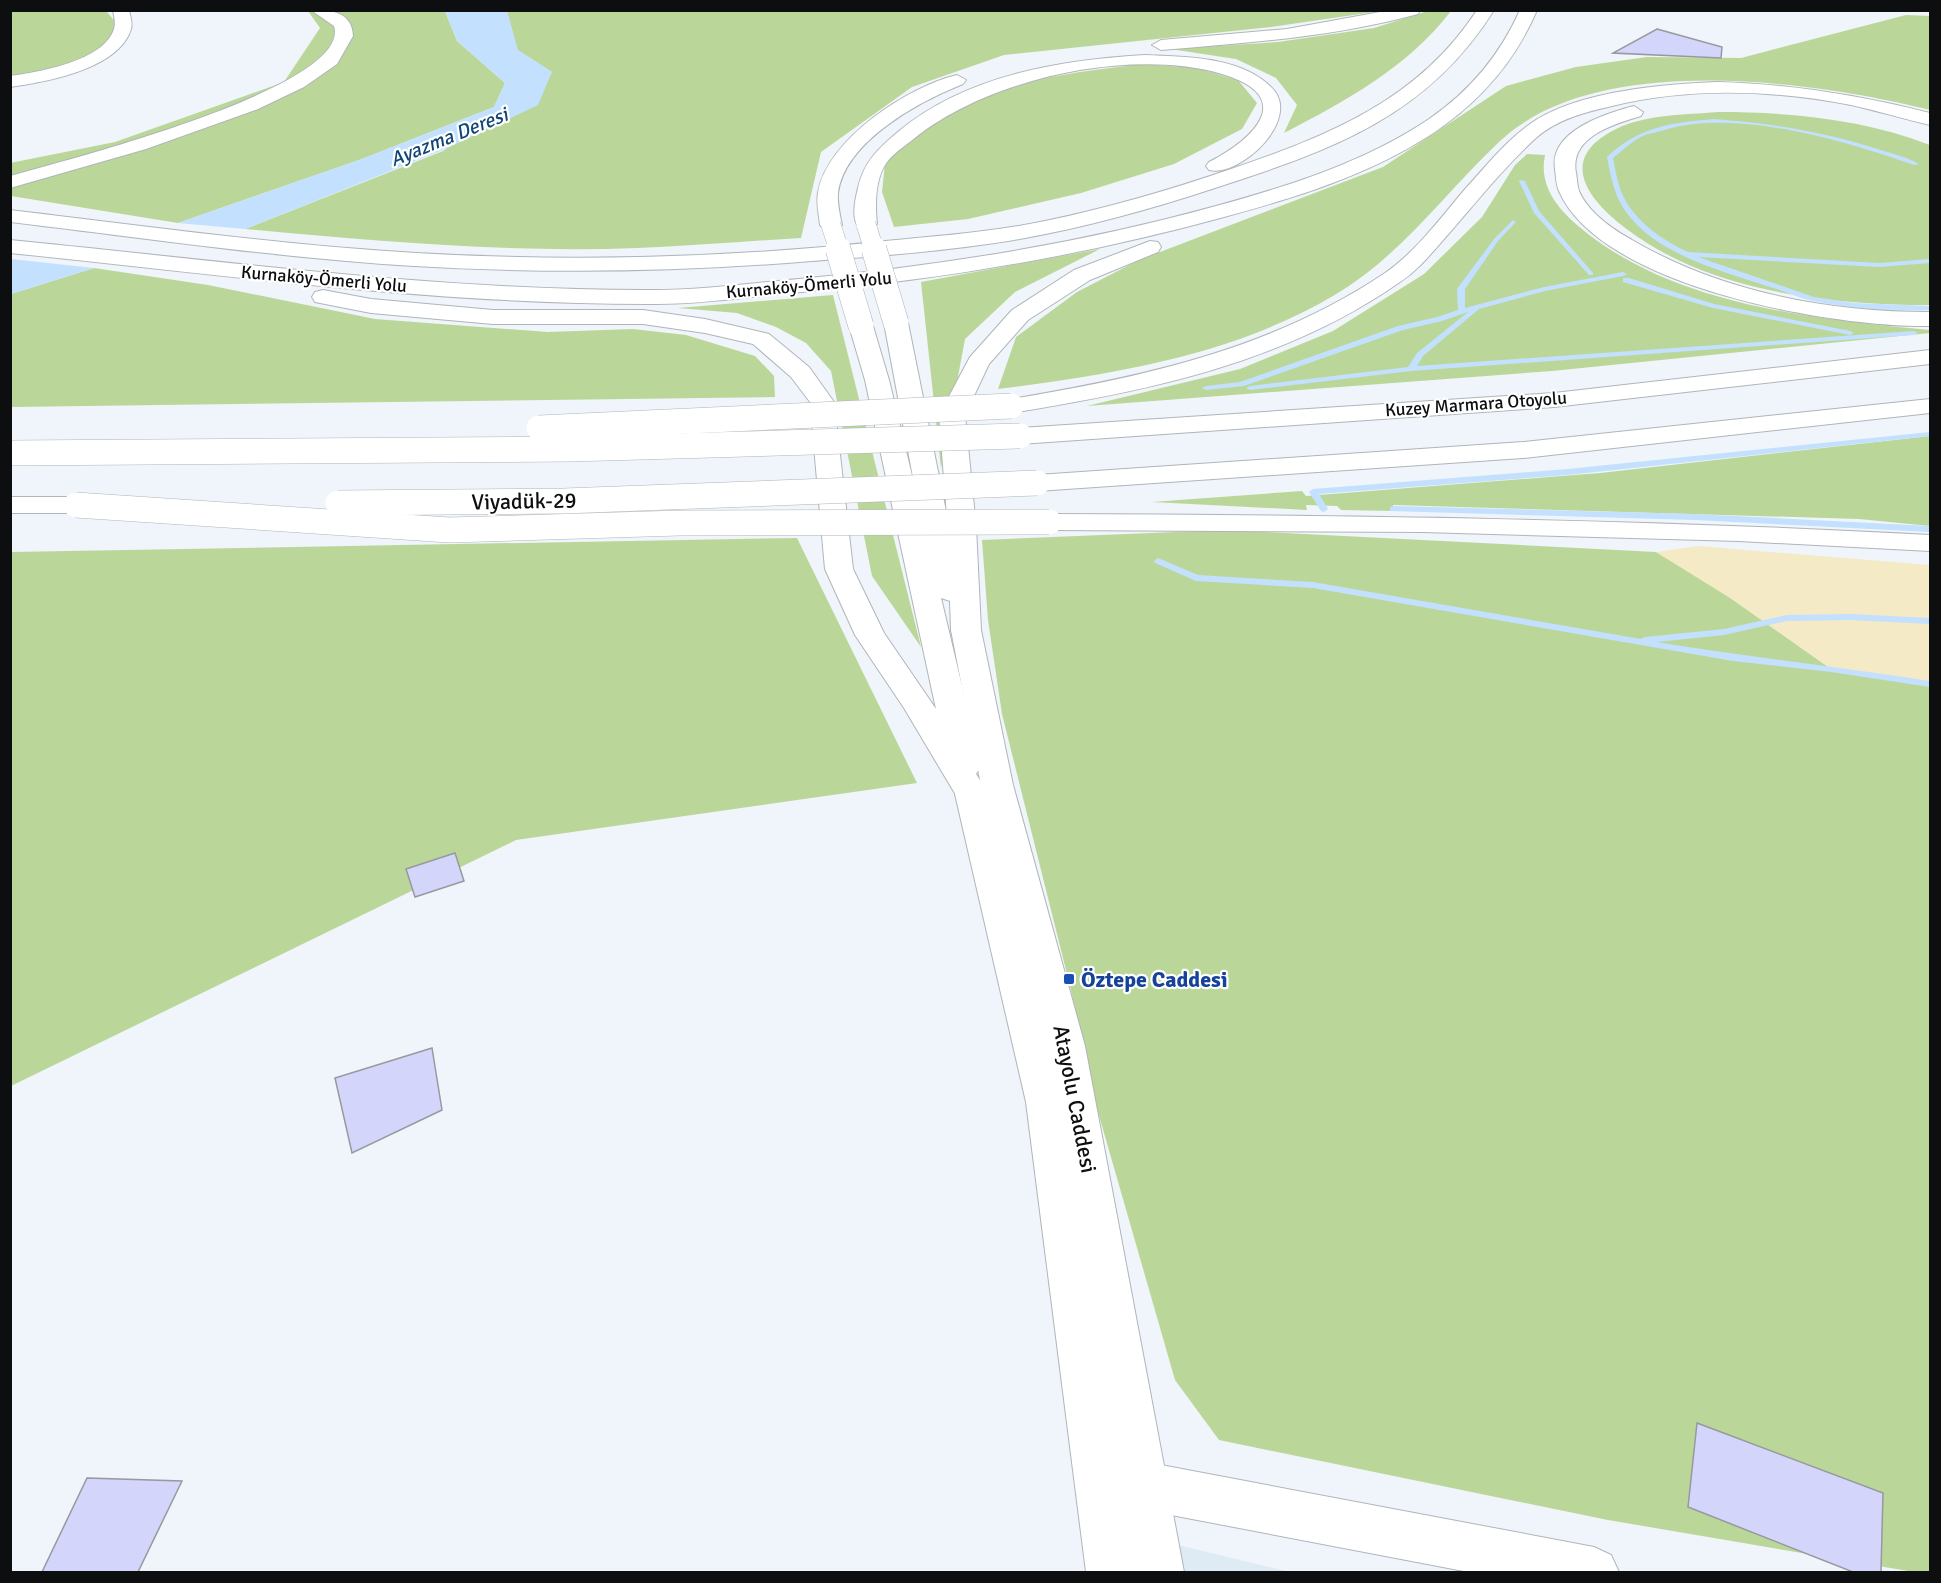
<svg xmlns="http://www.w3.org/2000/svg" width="1941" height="1583" font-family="Signika,sans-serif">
  <rect width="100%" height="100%" fill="#eff5fa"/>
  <path fill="#deeaf4" d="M 1161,1541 L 1290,1572 L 1165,1572 Z"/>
  <g fill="#bad799">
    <path d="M 11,11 L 96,11 L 107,12 L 117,24 L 105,45 L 87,60 L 11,79 Z"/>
    <path d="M 308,11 L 445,11 L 457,41 L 505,83 L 494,107 L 362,159 L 178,223 L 11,196 L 10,163 L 115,142 L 284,82 L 320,28 Z"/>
    <path d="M 507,11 L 1381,11 L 1271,27 L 1004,55 L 912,87 L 821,152 L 801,238 C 746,241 691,246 637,248 C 506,253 374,241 245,229 L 443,151 L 552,72 L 517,50 Z"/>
    <path d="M 1428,11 L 1451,11 C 1408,67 1346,101 1284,133 L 1297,105 L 1276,78 L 1236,59 L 1170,49 L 1278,42 L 1374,28 Z"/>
    <path d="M 1906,15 L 1930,16 L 1930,110 C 1814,81 1595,50 1499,142 C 1444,194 1400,257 1333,296 C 1231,356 1114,374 998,389 L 1016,337 L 1077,292 L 1139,260 L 1383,167 L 1506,86 L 1576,67 L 1647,57 L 1741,58 Z"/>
    <path d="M 1142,64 L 1197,68 L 1238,80 L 1257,103 L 1242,129 L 1174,164 L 1081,193 L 968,219 L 894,227 L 882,192 L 886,154 C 897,144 908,130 921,123 C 989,83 1065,73 1142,64 Z"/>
    <path d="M 1718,112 C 1789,112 1864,119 1930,145 L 1930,305 C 1846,305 1754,296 1678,260 C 1634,239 1529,172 1616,129 C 1647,114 1684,115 1718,112 Z"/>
    <path d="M 1527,154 L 1545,155 C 1539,184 1555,206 1577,225 C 1670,305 1813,319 1930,330 L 1930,333 L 1552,371 L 1087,406 L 1240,369 L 1333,331 L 1424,274 L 1482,217 L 1515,165 Z"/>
    <path d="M 1100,249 L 1015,292 L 965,339 L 941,468 L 921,282 Z"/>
    <path d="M 94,268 L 208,285 L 375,319 L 548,332 L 633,329 L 686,335 L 755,356 L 774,376 L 775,397 L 11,407 L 11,294 Z"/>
    <path d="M 833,295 L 921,647 L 872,576 L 831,371 L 806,343 L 776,327 L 737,313 L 678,308 Z"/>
    <path d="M 1930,436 L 1930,526 L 1859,519 L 1393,505 L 1393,511 L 1341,510 L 1337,506 L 1306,505 L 1307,510 L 1152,502 L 1302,491 L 1306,496 L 1600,473 Z"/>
    <path d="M 1225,530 L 1656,552 L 1730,597 L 1831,669 L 1930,684 L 1930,1572 L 1914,1572 L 1608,1520 L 1219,1440 L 1175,1380 L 1096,1105 L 1071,990 L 1002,714 L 988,620 L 982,540 Z"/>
    <path d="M 797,538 L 917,783 L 516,840 L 11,1086 L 11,552 Z"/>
  </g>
  <path fill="#f4eac5" d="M 1698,546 L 1930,565 L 1930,684 L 1831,669 L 1730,598 L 1656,552 Z"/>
  <g fill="#c3e0fe">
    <path d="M 445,11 L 507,11 L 518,50 L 552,72 L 538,105 L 443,150 L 245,229 L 178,223 L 362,159 L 494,107 L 505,83 L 457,41 Z"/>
    <path d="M 11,259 L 94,268 L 11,294 Z"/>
  </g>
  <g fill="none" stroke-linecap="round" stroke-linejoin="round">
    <g fill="#c3e0fe" fill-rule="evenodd">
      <path d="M 1714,119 C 1768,123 1819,131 1871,147 C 1886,152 1906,156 1919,164 L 1914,165 C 1844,141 1734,107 1661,131 C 1654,133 1645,134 1639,138 C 1630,143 1622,151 1613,158 C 1615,167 1616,176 1619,185 C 1628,217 1660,239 1688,252 L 1879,263 L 1930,259 L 1930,263 L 1879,267 L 1698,257 L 1814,297 L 1854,303 L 1930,306 L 1930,310 C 1892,311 1851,309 1813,301 C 1798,298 1784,291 1770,287 C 1722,271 1657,255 1626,212 C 1614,195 1611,177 1607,157 C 1640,126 1671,123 1714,119 Z"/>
      <path d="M 1520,180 L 1525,181 L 1539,211 L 1593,273 L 1593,275 L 1589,275 L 1534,213 L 1519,181 Z"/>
      <path d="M 1513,220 L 1516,222 L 1515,223 L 1498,241 L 1465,289 L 1465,308 L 1544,287 L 1623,272 L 1627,274 L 1623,276 L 1545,291 L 1479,309 L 1423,356 L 1417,366 L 1914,331 L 1918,333 L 1914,335 L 1411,371 L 1250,390 L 1246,388 L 1250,386 L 1408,367 L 1417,353 L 1468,312 L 1442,321 L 1403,330 L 1244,386 L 1206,390 L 1202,388 L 1206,386 L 1240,382 L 1398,326 L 1437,317 L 1458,310 L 1457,289 L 1494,239 Z"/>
      <path d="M 1623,278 L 1629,278 L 1714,304 L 1850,331 L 1854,333 L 1850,335 L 1713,308 L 1623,282 Z"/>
      <path d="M 1930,432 L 1930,436 L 1568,475 L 1319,494 L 1328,509 L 1324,512 L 1321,511 L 1309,492 L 1313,489 L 1568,469 Z"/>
      <path d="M 1393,506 L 1695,514 L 1930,526 L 1930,532 L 1695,520 L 1390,511 L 1390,507 Z"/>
      <path d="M 1158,558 L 1198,575 L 1313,582 L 1641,639 L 1645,637 L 1724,629 L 1787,615 L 1851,614 L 1930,618 L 1930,624 L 1851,620 L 1787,621 L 1724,635 L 1657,642 C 1748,657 1839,667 1930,681 L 1930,687 L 1831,672 L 1733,661 L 1313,588 L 1196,581 L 1155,563 L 1154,561 Z"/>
    </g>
  </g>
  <g fill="#d3d5fa" stroke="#98989f" stroke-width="1.5">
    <path d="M 1657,29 L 1722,47 L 1721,58 L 1613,53 Z"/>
    <path d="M 455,853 L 464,881 L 415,897 L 406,869 Z"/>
    <path d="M 432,1048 L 442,1110 L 352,1153 L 335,1078 Z"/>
    <path d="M 1697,1423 L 1883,1493 L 1881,1572 L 1853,1572 L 1688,1507 Z"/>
    <path d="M 87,1478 L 182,1481 L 138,1572 L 42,1572 Z"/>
  </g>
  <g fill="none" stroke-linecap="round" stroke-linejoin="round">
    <g stroke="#afb5b9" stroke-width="2">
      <g id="minor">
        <path d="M 113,10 L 129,10 C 130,16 133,23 131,29 C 119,69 46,82 10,87 L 10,76 C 39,72 104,61 114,29 C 116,23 114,16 113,10 Z"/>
        <path d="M 311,10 C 330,10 352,11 353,36 L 337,64 L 304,87 L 258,109 L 146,149 L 10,188 L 10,176 C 58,162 354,88 334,26 Z"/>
        <path d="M 1124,1458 L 1594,1547 L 1611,1555 L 1619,1572 L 1469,1572 L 1124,1506 L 1107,1499 L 1100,1482 L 1107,1465 Z"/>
      </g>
    </g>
    <g stroke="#afb5b9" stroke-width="2">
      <path id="major" d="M 966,621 L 976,623 L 981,630 L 1013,785 L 1085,1046 L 1184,1572 L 1086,1572 L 1026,1102 L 955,794 L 960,786 L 972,782 L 981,785 L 951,630 L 956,623 Z"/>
    </g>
    <g stroke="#afb5b9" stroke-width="2">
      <g id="highway">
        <path d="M 1391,10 L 1420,10 L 1418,14 C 1333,37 1248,43 1161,50 L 1152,45 L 1161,40 L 1287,29 Z"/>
        <path d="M 1477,10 L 1494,10 C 1428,116 1332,150 1218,187 C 1152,209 1083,228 1014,240 C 948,251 879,256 812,261 C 680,272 547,274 414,266 C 279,258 145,238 10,222 L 10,210 C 145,226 280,245 416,253 C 572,262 729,258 885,241 C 939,236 993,232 1045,221 C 1108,208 1170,190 1231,169 C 1328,136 1419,100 1477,10 Z"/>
        <path d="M 1520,10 L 1537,10 C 1514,64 1477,105 1427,137 C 1366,176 1294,198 1224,217 C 1086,255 945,279 802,292 C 754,296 705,304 657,304 C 441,305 225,275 10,253 L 10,240 C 225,261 440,291 655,290 C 704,290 751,283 799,279 C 939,266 1079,244 1216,206 C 1289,186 1365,162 1429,119 C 1470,91 1500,55 1520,10 Z"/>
        <path d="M 1145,55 C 1185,57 1240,56 1271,87 C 1304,118 1240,178 1209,170 L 1206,166 L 1209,162 C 1254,139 1298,97 1222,74 C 1129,47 985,79 911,141 C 903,147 893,154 887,162 C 875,178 875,205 877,224 L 873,228 L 859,228 C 851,218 855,200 858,188 C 864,161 879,148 899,131 C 967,75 1060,60 1145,55 Z"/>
        <path d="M 957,75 L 966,80 L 963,84 C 920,101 845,141 838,193 C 837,203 840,215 842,225 L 838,229 L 824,229 L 820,225 C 819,215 816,203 818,193 C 826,140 909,86 957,75 Z"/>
        <path d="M 1718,82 C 1791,84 1860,95 1930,113 L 1930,125 C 1904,119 1878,111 1851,105 C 1773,90 1690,87 1612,106 C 1586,112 1558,119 1537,137 C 1503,168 1474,205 1444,239 C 1430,255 1418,270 1400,282 C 1284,363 1149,391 1011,413 L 1002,411 L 999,406 L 1002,401 L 1011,399 C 1144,377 1272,349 1385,273 C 1417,251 1441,217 1466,188 C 1486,166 1506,141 1530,124 C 1576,91 1664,84 1718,82 Z"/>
        <path d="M 1634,106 L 1643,112 L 1641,116 C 1614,124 1569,137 1576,173 C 1577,178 1577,185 1579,191 C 1588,212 1612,229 1632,240 C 1721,292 1828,312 1930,312 L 1930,326 C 1836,328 1601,288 1559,191 C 1556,185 1556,176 1555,169 C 1549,131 1607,113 1634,106 Z"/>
        <path d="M 1150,241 L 1158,242 L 1161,247 L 1158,252 L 1090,280 L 1028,320 L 989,364 L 965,415 L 976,527 L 981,630 L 976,637 L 966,639 L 956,637 L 951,630 L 950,601 L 941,598 L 981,766 L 976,774 L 989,794 L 984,802 L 972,806 L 960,802 L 904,708 L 855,635 L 825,569 L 810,402 L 791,377 L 753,344 L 705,333 L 643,324 L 493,324 L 371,313 L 315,302 L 312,297 L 315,292 L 323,290 L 371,299 L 493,310 L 643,310 L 705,319 L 769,334 L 809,367 L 834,402 L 853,569 L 884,633 L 936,709 L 865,380 L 849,326 L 853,321 L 869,321 L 873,326 L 889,380 L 915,488 L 884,323 L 888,318 L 904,318 L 908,323 L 947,516 L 939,415 L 970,357 L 1012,310 L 1074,270 Z"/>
        <path d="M 1930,350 L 1930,364 L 1554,407 L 1020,444 L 1011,441 L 1007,436 L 1011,431 L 1020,428 L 1554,393 Z"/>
        <path d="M 1930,399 L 1930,413 L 1523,458 L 1037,491 L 1028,489 L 1024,483 L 1028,477 L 1037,475 L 1523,442 Z"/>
        <path d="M 10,497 L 76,497 L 86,499 L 90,505 L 86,511 L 76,513 L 10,513 Z"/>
        <path d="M 1049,514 C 1343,515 1636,519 1930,535 L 1930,551 L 1739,541 L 1423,532 L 1049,530 L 1039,528 L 1035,522 L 1039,516 Z"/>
      </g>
    </g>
    <use href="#minor" fill="#fff" fill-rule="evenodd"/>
    <use href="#major" fill="#fff" fill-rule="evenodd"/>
    <use href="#highway" fill="#fff" fill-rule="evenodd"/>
    <g stroke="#afb5b9" stroke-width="20" stroke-linecap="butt">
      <g id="highway-bridge-far1">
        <path d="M 866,224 L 874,250"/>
        <path d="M 831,225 L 839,250"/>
      </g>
    </g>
    <g stroke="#afb5b9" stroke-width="26" stroke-linecap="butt">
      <g id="highway-bridge">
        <path d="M 838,249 L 861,326"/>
        <path d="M 874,249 L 896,323"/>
        <path d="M 539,428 L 1011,406"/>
        <path d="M 10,453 L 571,449 L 1020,436"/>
        <path d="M 338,503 L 564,501 L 1037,483"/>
        <path d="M 76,505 L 449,530 L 679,523 L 1049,522"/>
      </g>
    </g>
    <use href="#highway-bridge-far1" stroke="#fff" stroke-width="19"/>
    <use href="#highway-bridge" stroke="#fff" stroke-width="25"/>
  </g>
  <rect fill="#1a4fb4" stroke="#fff" stroke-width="2" x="1063" y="973" width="12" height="12" rx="3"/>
  <g text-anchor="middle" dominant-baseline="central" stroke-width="4.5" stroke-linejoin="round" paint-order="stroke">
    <g font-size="18" fill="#0d0e10" stroke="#fff">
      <text transform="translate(324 279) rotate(5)">Kurnaköy-Ömerli Yolu</text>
      <text transform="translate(809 285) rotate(-5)">Kurnaköy-Ömerli Yolu</text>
      <text transform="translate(1476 404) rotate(-4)">Kuzey Marmara Otoyolu</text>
    </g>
    <g font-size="20" font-style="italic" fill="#104674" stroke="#fff">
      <text transform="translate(449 137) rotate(-22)">Ayazma Deresi</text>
    </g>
    <g font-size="22" fill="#0d0e10" stroke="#fff">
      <text transform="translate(524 501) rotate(-1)">Viyadük-29</text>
      <text transform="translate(1075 1099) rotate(79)">Atayolu Caddesi</text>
    </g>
    <g font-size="22" font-weight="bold" fill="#164399" stroke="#fff" text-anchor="start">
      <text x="1081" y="979">Öztepe Caddesi</text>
    </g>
  </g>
  <rect width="1941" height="1583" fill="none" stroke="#0d0e10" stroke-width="24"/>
</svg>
